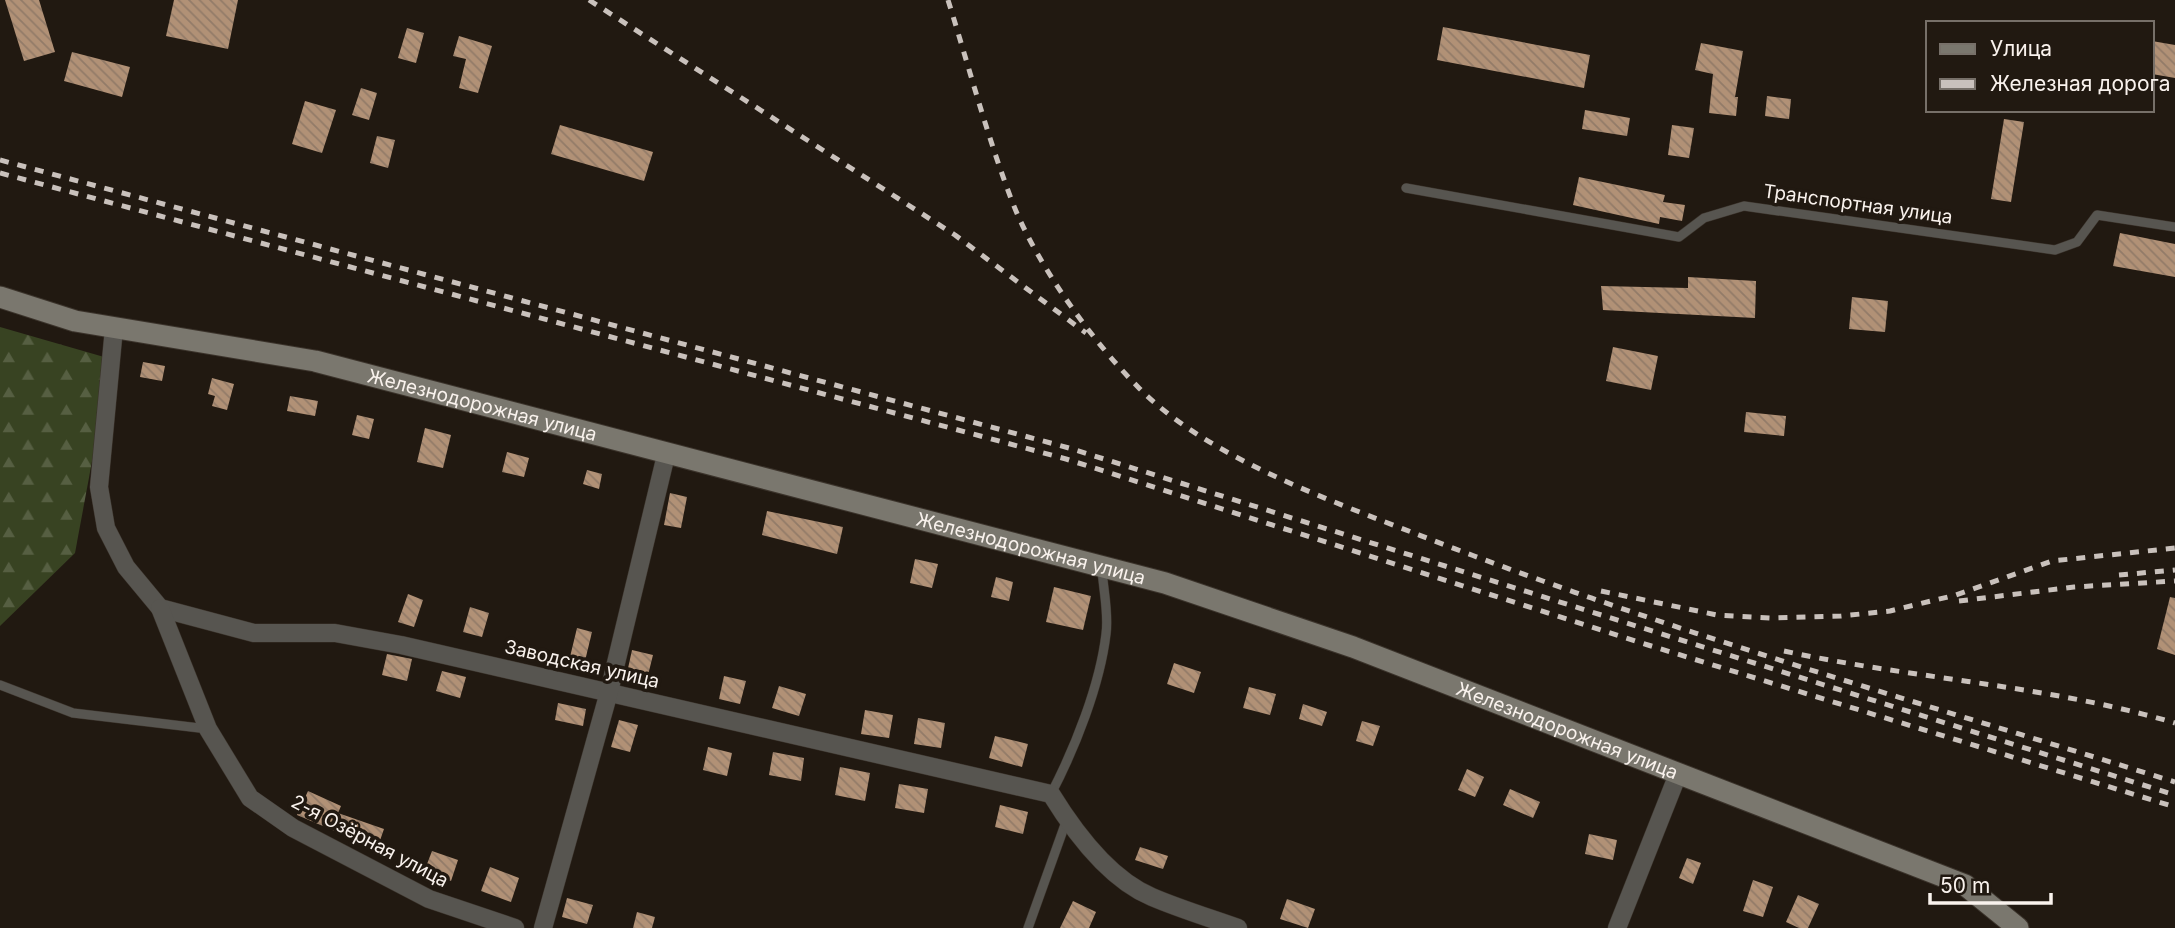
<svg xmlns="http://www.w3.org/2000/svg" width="2175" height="928" font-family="Inter,sans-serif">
  <defs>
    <pattern id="forest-firs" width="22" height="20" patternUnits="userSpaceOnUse" patternTransform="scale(1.75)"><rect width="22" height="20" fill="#384322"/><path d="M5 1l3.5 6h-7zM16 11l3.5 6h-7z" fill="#565f42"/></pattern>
    <pattern id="building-back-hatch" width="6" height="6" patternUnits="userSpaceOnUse" patternTransform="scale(1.75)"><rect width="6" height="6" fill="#b19176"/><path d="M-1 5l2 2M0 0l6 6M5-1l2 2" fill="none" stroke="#927b68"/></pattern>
  </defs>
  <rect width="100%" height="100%" fill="#211911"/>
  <path fill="url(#forest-firs)" d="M 0,327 L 111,359 L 75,553 L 0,626 Z"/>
  <g fill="url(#building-back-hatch)">
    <path d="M 5,0 L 39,0 L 55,52 L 24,61 Z"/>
    <path d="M 174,0 L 238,0 L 228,49 L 166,36 Z"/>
    <path d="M 1443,27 L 1590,55 L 1584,88 L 1437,60 Z"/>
    <path d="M 407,28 L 424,33 L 416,63 L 398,58 Z"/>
    <path d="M 459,36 L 492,46 L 478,93 L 459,88 L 466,59 L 453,56 Z"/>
    <path d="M 2152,41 L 2175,45 L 2175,78 L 2152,74 Z"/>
    <path d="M 1701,43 L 1743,51 L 1735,97 L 1738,97 L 1736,116 L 1709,113 L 1713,74 L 1695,70 Z"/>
    <path d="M 72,52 L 130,67 L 122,97 L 64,81 Z"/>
    <path d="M 361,88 L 377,93 L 369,120 L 352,115 Z"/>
    <path d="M 1767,96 L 1791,99 L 1789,119 L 1765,116 Z"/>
    <path d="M 305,101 L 336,110 L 322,153 L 292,144 Z"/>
    <path d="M 1585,110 L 1630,118 L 1627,136 L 1582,129 Z"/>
    <path d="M 2004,119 L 2024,122 L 2011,202 L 1991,199 Z"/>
    <path d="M 560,125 L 653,152 L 644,181 L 551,154 Z"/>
    <path d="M 1672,125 L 1694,128 L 1689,158 L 1668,155 Z"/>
    <path d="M 377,136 L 395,140 L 388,168 L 370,163 Z"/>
    <path d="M 1579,177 L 1665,195 L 1663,202 L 1685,205 L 1682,221 L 1660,217 L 1659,224 L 1573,205 Z"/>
    <path d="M 2120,233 L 2175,244 L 2175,277 L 2113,266 Z"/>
    <path d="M 1688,277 L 1756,281 L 1755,318 L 1603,310 L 1601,286 L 1688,288 Z"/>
    <path d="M 1852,297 L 1888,301 L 1885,332 L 1849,329 Z"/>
    <path d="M 1613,347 L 1658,356 L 1651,390 L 1606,381 Z"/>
    <path d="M 143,362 L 165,366 L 162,381 L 140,377 Z"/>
    <path d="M 212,378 L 234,384 L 227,410 L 212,406 L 215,396 L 208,394 Z"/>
    <path d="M 290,396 L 318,401 L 315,416 L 287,411 Z"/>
    <path d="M 1746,412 L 1786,416 L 1784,436 L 1744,432 Z"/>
    <path d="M 357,415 L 374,419 L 369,439 L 352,435 Z"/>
    <path d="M 425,428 L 451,435 L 443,468 L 417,462 Z"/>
    <path d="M 507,452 L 529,458 L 524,477 L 502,472 Z"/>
    <path d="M 587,470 L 602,474 L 599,489 L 583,484 Z"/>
    <path d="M 670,493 L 687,497 L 681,528 L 664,525 Z"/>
    <path d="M 767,511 L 843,527 L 837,554 L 762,535 Z"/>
    <path d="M 915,559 L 938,564 L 932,588 L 910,583 Z"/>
    <path d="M 996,577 L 1013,582 L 1009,601 L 991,597 Z"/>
    <path d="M 1054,587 L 1091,596 L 1083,630 L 1046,622 Z"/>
    <path d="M 408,594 L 423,600 L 414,627 L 398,622 Z"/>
    <path d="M 2170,597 L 2175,598 L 2175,655 L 2157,649 Z"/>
    <path d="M 470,607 L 489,613 L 482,637 L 463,632 Z"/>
    <path d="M 577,628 L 592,632 L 584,665 L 569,661 Z"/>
    <path d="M 632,650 L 653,655 L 647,679 L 627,673 Z"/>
    <path d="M 387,654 L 412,659 L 407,681 L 382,675 Z"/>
    <path d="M 1174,663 L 1201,672 L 1194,693 L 1167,684 Z"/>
    <path d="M 442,671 L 466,677 L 460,698 L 436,691 Z"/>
    <path d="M 724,676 L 746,681 L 740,704 L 719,699 Z"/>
    <path d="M 779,686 L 806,694 L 799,716 L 772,708 Z"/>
    <path d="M 1249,687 L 1276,694 L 1270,715 L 1243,708 Z"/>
    <path d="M 558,703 L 586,709 L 583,726 L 555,720 Z"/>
    <path d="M 1303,704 L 1327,712 L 1322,726 L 1299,719 Z"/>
    <path d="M 865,710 L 893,715 L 889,738 L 861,734 Z"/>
    <path d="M 918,718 L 945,723 L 941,748 L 914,744 Z"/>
    <path d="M 619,720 L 638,725 L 630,752 L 611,747 Z"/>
    <path d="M 1362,721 L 1380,726 L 1373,746 L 1356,741 Z"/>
    <path d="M 995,736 L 1028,744 L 1022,767 L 989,758 Z"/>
    <path d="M 708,747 L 732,753 L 727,776 L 703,770 Z"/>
    <path d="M 773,752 L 804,758 L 801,781 L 769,775 Z"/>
    <path d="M 840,767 L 870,773 L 865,801 L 835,795 Z"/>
    <path d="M 1467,769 L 1484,777 L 1475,797 L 1458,790 Z"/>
    <path d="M 899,784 L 928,789 L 924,813 L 895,808 Z"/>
    <path d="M 1510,789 L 1540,802 L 1533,818 L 1503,805 Z"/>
    <path d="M 308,791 L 341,806 L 338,813 L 384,829 L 377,849 L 297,815 Z"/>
    <path d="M 1000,805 L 1028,812 L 1023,834 L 995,827 Z"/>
    <path d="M 1589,834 L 1617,840 L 1613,860 L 1585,854 Z"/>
    <path d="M 1140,847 L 1168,856 L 1163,869 L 1135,860 Z"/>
    <path d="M 432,851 L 458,860 L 451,881 L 424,872 Z"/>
    <path d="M 1687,858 L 1701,863 L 1693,884 L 1679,878 Z"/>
    <path d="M 490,867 L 519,878 L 511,902 L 481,891 Z"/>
    <path d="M 1753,880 L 1773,887 L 1763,917 L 1743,911 Z"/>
    <path d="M 1798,895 L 1819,904 L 1808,928 L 1799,928 L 1786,922 Z"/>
    <path d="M 567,898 L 593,905 L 587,924 L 562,917 Z"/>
    <path d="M 1287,899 L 1315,909 L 1308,928 L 1280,919 Z"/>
    <path d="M 1073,901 L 1096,912 L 1089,928 L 1060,928 Z"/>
    <path d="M 637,912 L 655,917 L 652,928 L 633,928 Z"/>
  </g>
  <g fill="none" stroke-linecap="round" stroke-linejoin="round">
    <g stroke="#3b332b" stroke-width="10">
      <g id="lane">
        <path d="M 1406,188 L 1679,237 L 1704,218 L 1744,206 L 2055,250 L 2077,242 L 2097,215 L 2175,227"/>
        <path d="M 0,685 L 73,713 L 208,729"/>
        <path d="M 1051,794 C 1075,748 1100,685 1106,634 C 1109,613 1103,589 1102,568"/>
        <path d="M 1028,928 L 1067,819"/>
      </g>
    </g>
    <g stroke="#3b332b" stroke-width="19">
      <g id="street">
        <path d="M 114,328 L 99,487 L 106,528 L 126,567 L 160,608 L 254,633 L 335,633 L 401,645 L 1051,794 C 1075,833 1109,879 1152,897 C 1180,909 1210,918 1238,928"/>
        <path d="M 160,608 L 208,729 L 250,798 L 293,828 L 429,899 L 515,928"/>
        <path d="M 543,928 L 609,692 L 666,455"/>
        <path d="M 1617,928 L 1678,774"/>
      </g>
    </g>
    <g stroke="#3b332b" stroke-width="23">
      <g id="secondary">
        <path id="s1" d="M 0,297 L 75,321 L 315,361 L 1165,583 L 1353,647 L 1965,885 L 2018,928"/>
      </g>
    </g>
    <use href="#lane" stroke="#575550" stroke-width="9"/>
    <use href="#street" stroke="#575550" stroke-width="18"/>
    <use href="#secondary" stroke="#7a776e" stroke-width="21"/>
    <g stroke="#c9c1bc" stroke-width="5" stroke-dasharray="9 9" stroke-linecap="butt">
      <path d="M 589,0 L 955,235 L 1086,333"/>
      <path d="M 948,0 C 969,67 987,136 1012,201 C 1035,262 1092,341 1138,387 C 1206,457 1329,500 1419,535 C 1666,631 1922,703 2175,782"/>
      <path d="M 0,160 L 1069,448 L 2175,795"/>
      <path d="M 0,173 L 1066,459 L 1648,645 L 2175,807"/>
      <path d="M 2119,575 L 2175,570"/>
      <path d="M 1601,591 L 1717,615 L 1771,618 L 1841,616 L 1890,611 L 1956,595 L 2052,561 L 2175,548"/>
      <path d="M 1959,601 L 2074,587 L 2175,581"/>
      <path d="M 1784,651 C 1913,679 2048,685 2175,723"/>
    </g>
  </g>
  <g text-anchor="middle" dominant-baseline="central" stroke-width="7" stroke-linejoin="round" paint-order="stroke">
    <g font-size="19" fill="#f9f2ed" stroke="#211911">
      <text transform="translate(1858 204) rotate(8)">Транспортная улица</text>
      <text stroke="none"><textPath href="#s1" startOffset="495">Железнодорожная улица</textPath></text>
      <text stroke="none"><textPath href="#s1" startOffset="1062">Железнодорожная улица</textPath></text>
      <text transform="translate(582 664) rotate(13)">Заводская улица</text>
      <text stroke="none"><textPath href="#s1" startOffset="1629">Железнодорожная улица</textPath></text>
      <text transform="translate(370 841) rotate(28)">2-я Озёрная улица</text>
    </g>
  </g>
  <rect x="1926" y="21" width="228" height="91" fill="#211911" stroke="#777069" stroke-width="2"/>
  <rect x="1940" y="44" width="35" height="10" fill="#7a776e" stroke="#777069" stroke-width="2"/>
  <text x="1990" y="56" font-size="21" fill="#f9f2ed">Улица</text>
  <rect x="1940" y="79" width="35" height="10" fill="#c9c1bc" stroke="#777069" stroke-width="2"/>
  <text x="1990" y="91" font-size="21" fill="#f9f2ed">Железная дорога</text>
  <path d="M1930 893v10h121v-10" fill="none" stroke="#f9f2ed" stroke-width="3.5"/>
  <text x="1940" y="893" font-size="21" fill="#f9f2ed" stroke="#211911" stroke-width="5" paint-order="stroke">50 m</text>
</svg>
